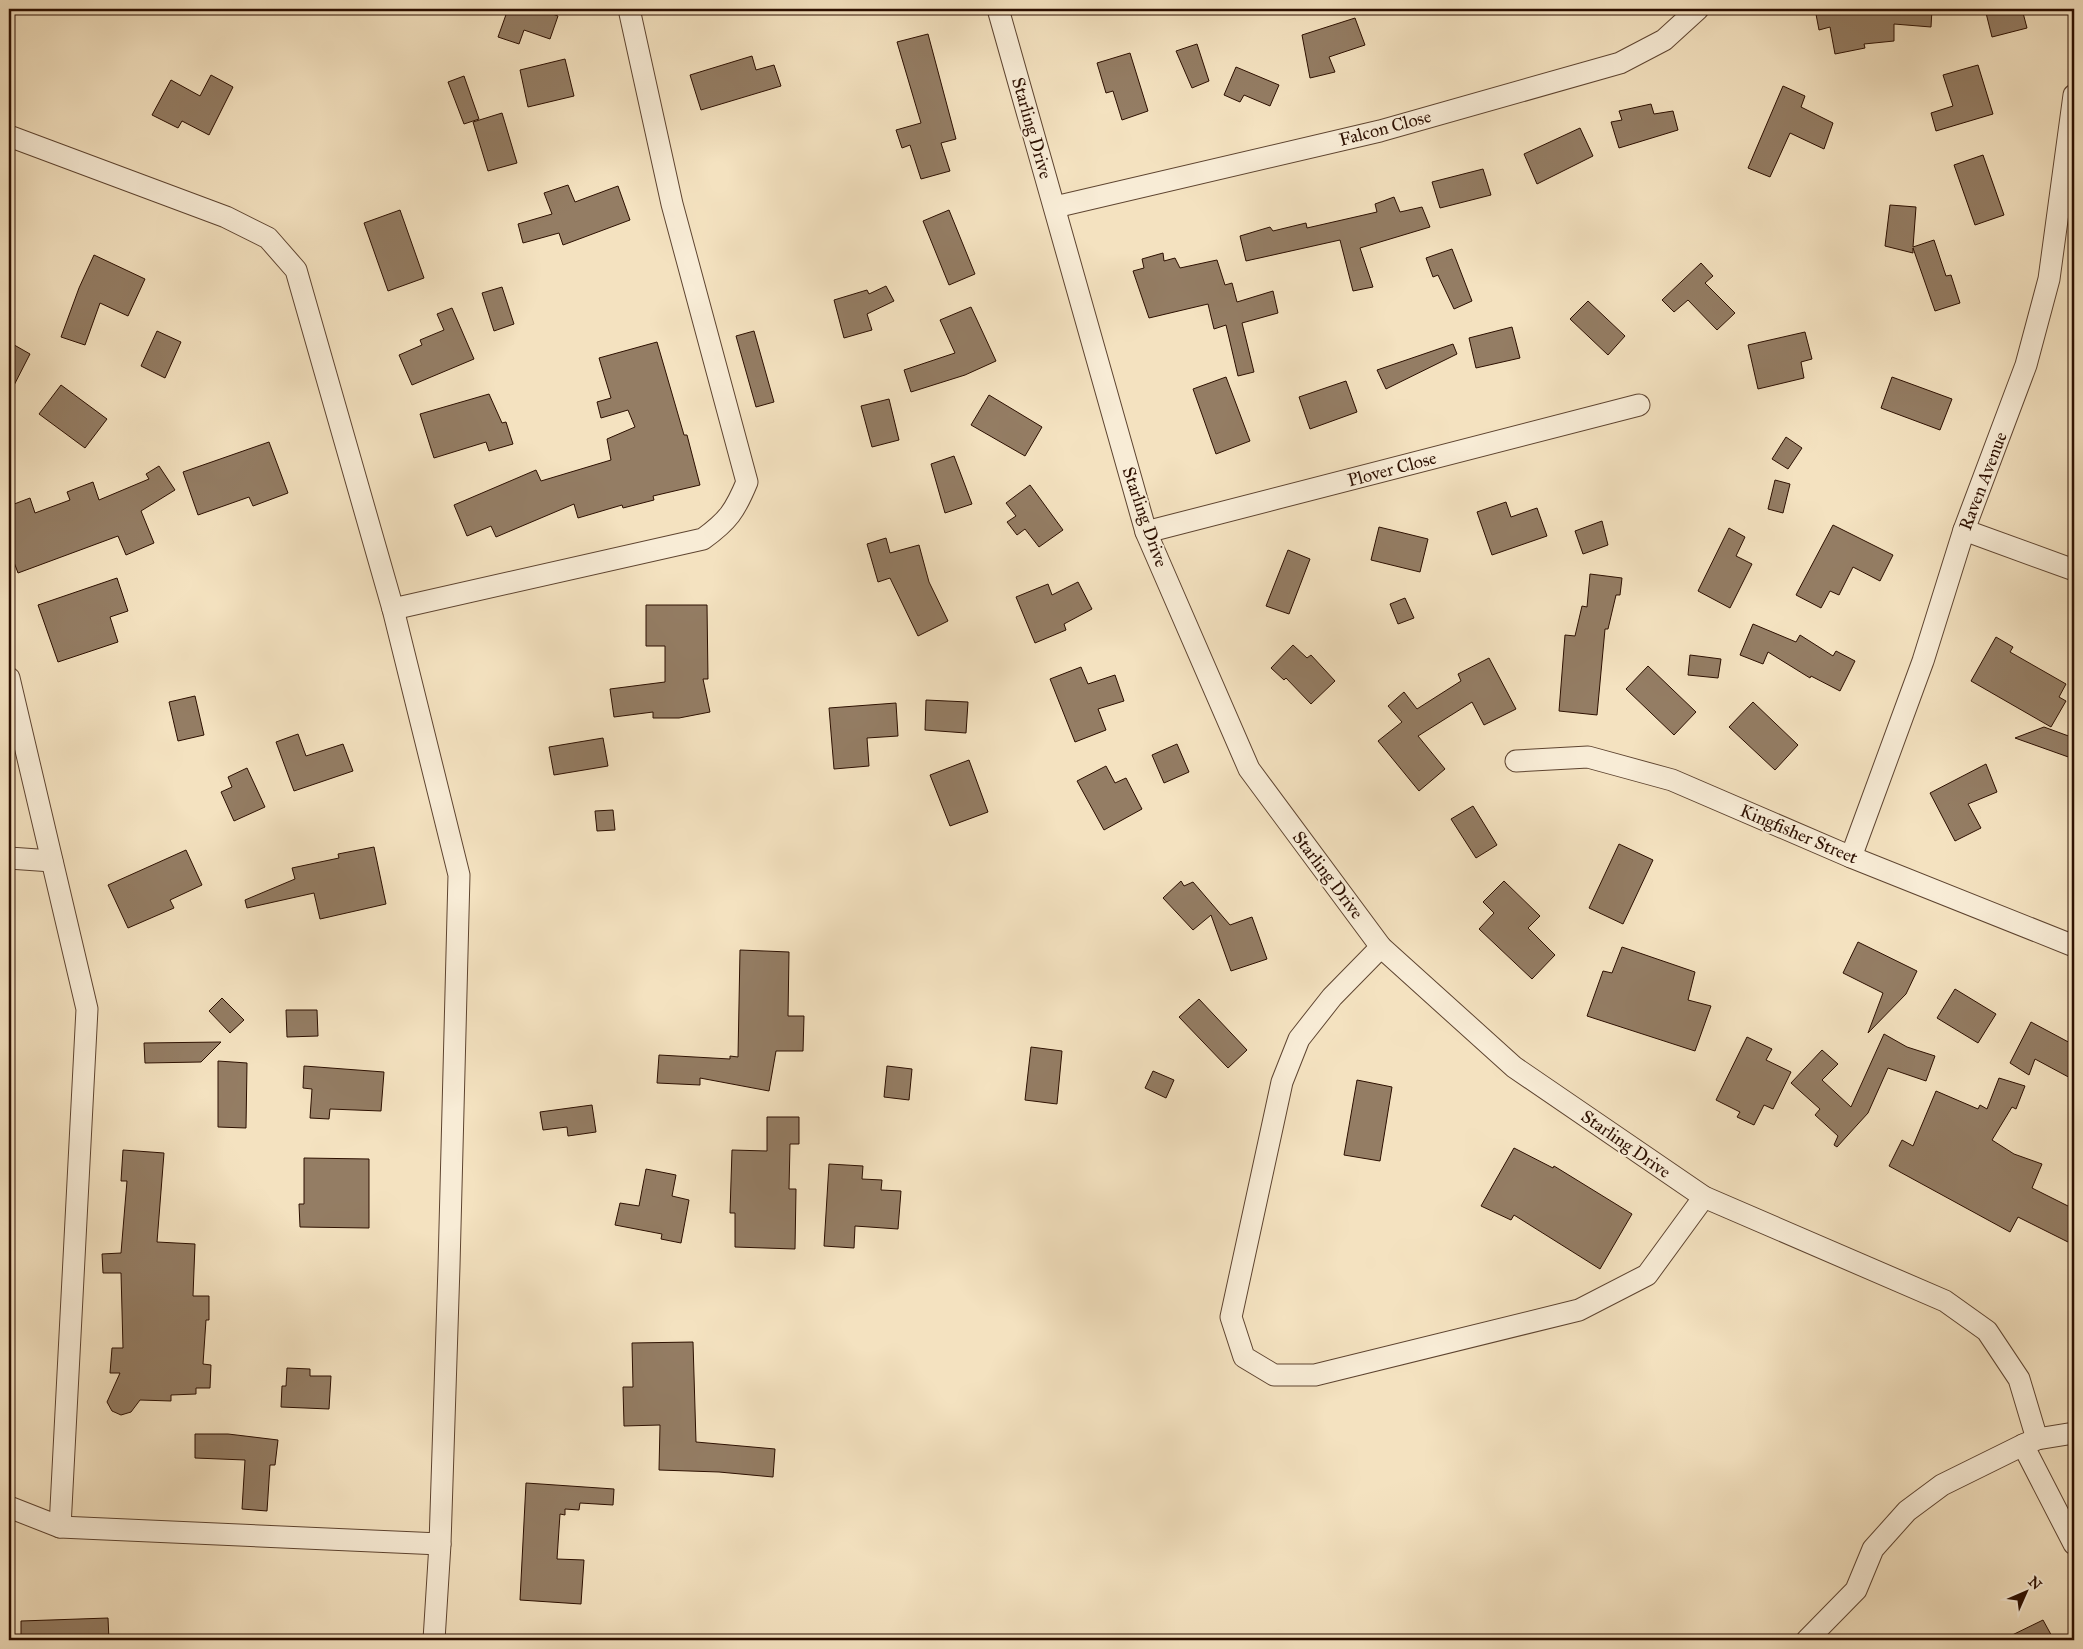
<svg xmlns="http://www.w3.org/2000/svg" width="2083" height="1649" font-family="'IM FELL Great Primer',serif">
  <rect width="100%" height="100%" fill="#f4e2c0"/>
  <filter id="stains"><feTurbulence type="fractalNoise" baseFrequency=".004" numOctaves="4"/><feColorMatrix values="0 0 0 0 .2 0 0 0 0 .09 0 0 0 0 .02 0 0 0 .5 -.17"/></filter>
  <radialGradient id="worn" r=".72"><stop offset=".6" stop-color="#630" stop-opacity="0"/><stop offset="1" stop-color="#630" stop-opacity=".3"/></radialGradient>
  <g fill="#947d64" stroke="#2c0f00">
    <path d="M 508,9 L 539,9 L 558,16 L 550,39 L 524,30 L 519,44 L 498,37 Z"/>
    <path d="M 1815,9 L 1932,9 L 1931,27 L 1894,24 L 1894,41 L 1864,44 L 1865,48 L 1835,54 L 1830,27 L 1819,30 Z"/>
    <path d="M 1985,9 L 2022,9 L 2027,28 L 1992,37 Z"/>
    <path d="M 1355,18 L 1365,45 L 1329,57 L 1335,72 L 1310,78 L 1302,35 Z"/>
    <path d="M 928,34 L 956,139 L 941,143 L 950,171 L 921,179 L 910,145 L 902,148 L 896,130 L 921,123 L 897,42 Z"/>
    <path d="M 1197,44 L 1209,81 L 1192,88 L 1176,51 Z"/>
    <path d="M 1130,53 L 1148,111 L 1122,120 L 1113,91 L 1106,93 L 1097,63 Z"/>
    <path d="M 752,56 L 756,70 L 774,65 L 781,86 L 701,110 L 690,75 Z"/>
    <path d="M 565,59 L 574,96 L 528,107 L 520,70 Z"/>
    <path d="M 1978,65 L 1993,114 L 1936,131 L 1931,113 L 1953,106 L 1943,75 Z"/>
    <path d="M 1236,67 L 1279,85 L 1270,106 L 1244,95 L 1240,102 L 1224,95 Z"/>
    <path d="M 211,75 L 233,87 L 209,135 L 182,121 L 178,128 L 152,115 L 171,80 L 200,96 Z"/>
    <path d="M 464,76 L 479,119 L 464,124 L 448,82 Z"/>
    <path d="M 1783,86 L 1805,96 L 1801,107 L 1833,123 L 1824,149 L 1790,133 L 1770,177 L 1748,168 Z"/>
    <path d="M 1651,104 L 1654,114 L 1673,111 L 1678,130 L 1619,148 L 1611,122 L 1622,120 L 1619,111 Z"/>
    <path d="M 502,113 L 517,163 L 488,171 L 473,122 Z"/>
    <path d="M 1580,128 L 1593,156 L 1537,184 L 1524,154 Z"/>
    <path d="M 1983,155 L 2004,215 L 1975,225 L 1954,165 Z"/>
    <path d="M 1483,169 L 1491,195 L 1440,208 L 1432,182 Z"/>
    <path d="M 568,185 L 575,202 L 618,186 L 630,220 L 563,245 L 559,233 L 523,243 L 518,224 L 552,214 L 544,193 Z"/>
    <path d="M 1394,197 L 1400,212 L 1422,207 L 1430,227 L 1360,248 L 1373,287 L 1353,291 L 1340,240 L 1246,261 L 1240,236 L 1270,227 L 1273,231 L 1306,223 L 1307,228 L 1377,212 L 1375,204 Z"/>
    <path d="M 1890,205 L 1916,207 L 1913,247 L 1934,240 L 1946,276 L 1951,275 L 1960,303 L 1935,311 L 1913,248 L 1913,253 L 1885,246 Z"/>
    <path d="M 400,210 L 424,278 L 388,291 L 364,223 Z"/>
    <path d="M 949,210 L 975,274 L 949,285 L 923,221 Z"/>
    <path d="M 1452,249 L 1472,301 L 1454,309 L 1438,275 L 1433,277 L 1426,258 Z"/>
    <path d="M 1163,253 L 1164,261 L 1175,258 L 1180,268 L 1217,260 L 1225,285 L 1232,283 L 1237,302 L 1273,291 L 1278,313 L 1242,323 L 1254,372 L 1238,376 L 1226,325 L 1214,329 L 1208,304 L 1149,318 L 1133,271 L 1144,268 L 1142,259 Z"/>
    <path d="M 94,255 L 145,279 L 128,316 L 100,303 L 85,345 L 61,337 L 79,288 Z"/>
    <path d="M 1701,263 L 1713,276 L 1705,283 L 1735,313 L 1717,330 L 1688,300 L 1674,312 L 1662,300 Z"/>
    <path d="M 886,286 L 894,301 L 867,314 L 872,330 L 844,338 L 834,300 L 867,290 L 869,294 Z"/>
    <path d="M 502,287 L 514,324 L 494,331 L 482,293 Z"/>
    <path d="M 1588,301 L 1625,336 L 1608,355 L 1570,319 Z"/>
    <path d="M 971,307 L 996,361 L 965,375 L 911,392 L 904,370 L 955,353 L 940,320 Z"/>
    <path d="M 452,308 L 474,359 L 412,385 L 399,355 L 422,345 L 420,340 L 444,330 L 437,314 Z"/>
    <path d="M 1512,327 L 1520,358 L 1476,368 L 1469,338 Z"/>
    <path d="M 157,331 L 181,342 L 165,378 L 141,366 Z"/>
    <path d="M 754,331 L 774,402 L 756,407 L 736,336 Z"/>
    <path d="M 1805,332 L 1812,359 L 1801,362 L 1804,378 L 1758,389 L 1748,345 Z"/>
    <path d="M 9,342 L 30,354 L 9,395 Z"/>
    <path d="M 657,342 L 684,435 L 687,435 L 700,485 L 653,496 L 654,500 L 623,508 L 622,505 L 578,518 L 574,504 L 496,537 L 491,526 L 467,536 L 454,505 L 536,470 L 541,481 L 611,460 L 607,439 L 635,427 L 628,410 L 601,418 L 597,402 L 611,398 L 599,358 Z"/>
    <path d="M 1453,344 L 1457,354 L 1386,389 L 1377,370 Z"/>
    <path d="M 1226,377 L 1250,441 L 1216,454 L 1193,389 Z"/>
    <path d="M 1892,377 L 1952,399 L 1940,430 L 1881,408 Z"/>
    <path d="M 1346,381 L 1357,412 L 1310,429 L 1299,397 Z"/>
    <path d="M 61,385 L 107,419 L 85,448 L 39,414 Z"/>
    <path d="M 489,394 L 502,423 L 506,422 L 513,444 L 489,451 L 486,442 L 434,458 L 420,414 Z"/>
    <path d="M 989,395 L 1042,427 L 1025,456 L 971,425 Z"/>
    <path d="M 889,399 L 899,440 L 872,447 L 861,406 Z"/>
    <path d="M 1786,437 L 1802,448 L 1788,469 L 1772,459 Z"/>
    <path d="M 269,442 L 288,493 L 253,506 L 249,497 L 198,515 L 183,472 Z"/>
    <path d="M 954,456 L 972,504 L 945,513 L 931,464 Z"/>
    <path d="M 159,466 L 175,490 L 141,511 L 154,543 L 126,555 L 118,536 L 18,573 L 9,549 L 9,506 L 30,498 L 35,513 L 70,500 L 67,492 L 93,482 L 99,500 L 149,479 L 146,474 Z"/>
    <path d="M 1775,480 L 1790,484 L 1783,513 L 1768,509 Z"/>
    <path d="M 1030,485 L 1063,530 L 1039,547 L 1025,529 L 1017,535 L 1007,522 L 1016,516 L 1006,503 Z"/>
    <path d="M 1506,502 L 1511,517 L 1537,508 L 1547,536 L 1492,555 L 1477,512 Z"/>
    <path d="M 1602,521 L 1608,545 L 1583,554 L 1575,531 Z"/>
    <path d="M 1833,525 L 1893,555 L 1880,581 L 1853,567 L 1839,595 L 1830,591 L 1821,608 L 1796,595 Z"/>
    <path d="M 1379,527 L 1428,539 L 1420,572 L 1371,560 Z"/>
    <path d="M 1729,528 L 1745,537 L 1736,556 L 1752,564 L 1730,608 L 1698,591 Z"/>
    <path d="M 886,538 L 890,553 L 919,545 L 929,582 L 948,621 L 918,636 L 890,578 L 878,582 L 867,544 Z"/>
    <path d="M 1288,550 L 1310,559 L 1289,614 L 1266,606 Z"/>
    <path d="M 1590,574 L 1622,578 L 1620,595 L 1616,595 L 1608,629 L 1605,629 L 1597,715 L 1559,711 L 1565,635 L 1575,636 L 1582,606 L 1587,607 Z"/>
    <path d="M 117,578 L 128,611 L 110,617 L 118,642 L 58,662 L 38,605 Z"/>
    <path d="M 1078,582 L 1092,609 L 1064,624 L 1066,630 L 1035,643 L 1016,597 L 1048,584 L 1052,595 Z"/>
    <path d="M 1405,598 L 1414,618 L 1398,624 L 1390,604 Z"/>
    <path d="M 646,605 L 707,605 L 708,679 L 703,679 L 710,712 L 679,718 L 653,718 L 653,712 L 614,717 L 610,689 L 665,682 L 665,646 L 646,646 Z"/>
    <path d="M 1753,624 L 1796,642 L 1800,635 L 1833,656 L 1836,651 L 1855,661 L 1840,691 L 1811,676 L 1810,678 L 1768,652 L 1763,664 L 1740,655 Z"/>
    <path d="M 1996,637 L 2013,647 L 2010,652 L 2066,684 L 2059,697 L 2066,701 L 2051,727 L 1971,681 Z"/>
    <path d="M 1293,645 L 1307,658 L 1311,655 L 1335,681 L 1311,704 L 1286,678 L 1284,680 L 1271,668 Z"/>
    <path d="M 1690,655 L 1721,659 L 1718,678 L 1688,675 Z"/>
    <path d="M 1489,658 L 1516,709 L 1484,725 L 1472,702 L 1418,736 L 1445,769 L 1419,791 L 1378,741 L 1402,722 L 1388,706 L 1404,692 L 1417,709 L 1461,681 L 1458,674 Z"/>
    <path d="M 1648,666 L 1696,712 L 1674,735 L 1626,689 Z"/>
    <path d="M 1081,667 L 1088,684 L 1115,675 L 1124,701 L 1098,709 L 1106,730 L 1075,742 L 1050,679 Z"/>
    <path d="M 195,696 L 204,735 L 178,741 L 169,702 Z"/>
    <path d="M 926,700 L 968,702 L 966,733 L 925,730 Z"/>
    <path d="M 1753,702 L 1798,745 L 1775,770 L 1729,727 Z"/>
    <path d="M 896,703 L 898,736 L 867,738 L 869,766 L 834,769 L 829,708 Z"/>
    <path d="M 2044,727 L 2074,738 L 2074,759 L 2015,738 Z"/>
    <path d="M 298,734 L 306,756 L 343,744 L 353,771 L 294,791 L 276,742 Z"/>
    <path d="M 603,738 L 608,766 L 554,775 L 549,747 Z"/>
    <path d="M 1177,744 L 1189,772 L 1164,783 L 1152,755 Z"/>
    <path d="M 969,760 L 988,812 L 950,826 L 930,775 Z"/>
    <path d="M 1986,764 L 1997,792 L 1968,804 L 1981,828 L 1955,841 L 1930,793 Z"/>
    <path d="M 1106,766 L 1115,783 L 1126,778 L 1142,809 L 1104,830 L 1077,781 Z"/>
    <path d="M 247,768 L 265,807 L 234,821 L 221,792 L 232,787 L 228,777 Z"/>
    <path d="M 1473,806 L 1497,845 L 1476,858 L 1451,819 Z"/>
    <path d="M 613,810 L 615,830 L 597,831 L 595,811 Z"/>
    <path d="M 1619,844 L 1653,860 L 1623,924 L 1589,908 Z"/>
    <path d="M 374,847 L 386,904 L 320,919 L 314,893 L 247,908 L 245,900 L 295,879 L 292,868 L 339,858 L 338,854 Z"/>
    <path d="M 186,850 L 202,885 L 170,900 L 174,908 L 128,928 L 108,885 Z"/>
    <path d="M 1181,881 L 1184,886 L 1193,882 L 1230,925 L 1252,917 L 1267,959 L 1231,971 L 1211,915 L 1193,930 L 1163,898 Z"/>
    <path d="M 1504,881 L 1540,916 L 1528,928 L 1555,955 L 1532,979 L 1479,929 L 1494,913 L 1483,902 Z"/>
    <path d="M 1858,942 L 1917,971 L 1906,994 L 1868,1033 L 1883,993 L 1843,973 Z"/>
    <path d="M 1622,947 L 1695,972 L 1688,1000 L 1711,1006 L 1695,1051 L 1587,1016 L 1603,971 L 1612,973 Z"/>
    <path d="M 740,950 L 789,952 L 788,1016 L 804,1016 L 803,1051 L 776,1051 L 769,1091 L 700,1078 L 700,1085 L 657,1083 L 659,1055 L 730,1059 L 730,1056 L 738,1057 Z"/>
    <path d="M 1955,989 L 1996,1014 L 1978,1043 L 1937,1018 Z"/>
    <path d="M 222,998 L 244,1020 L 230,1033 L 209,1011 Z"/>
    <path d="M 1199,999 L 1247,1050 L 1228,1068 L 1179,1017 Z"/>
    <path d="M 286,1010 L 317,1010 L 318,1036 L 287,1037 Z"/>
    <path d="M 2031,1022 L 2074,1045 L 2074,1080 L 2035,1059 L 2029,1075 L 2010,1063 Z"/>
    <path d="M 1884,1034 L 1907,1047 L 1935,1056 L 1926,1081 L 1888,1068 L 1868,1113 L 1837,1147 L 1834,1145 L 1838,1136 L 1815,1115 L 1820,1109 L 1791,1083 L 1822,1050 L 1838,1064 L 1822,1080 L 1851,1107 Z"/>
    <path d="M 1747,1037 L 1772,1049 L 1766,1060 L 1791,1072 L 1773,1109 L 1764,1105 L 1754,1125 L 1737,1117 L 1740,1112 L 1716,1100 Z"/>
    <path d="M 221,1042 L 201,1062 L 145,1063 L 144,1043 Z"/>
    <path d="M 1031,1047 L 1062,1051 L 1057,1104 L 1025,1100 Z"/>
    <path d="M 218,1061 L 247,1063 L 246,1128 L 218,1127 Z"/>
    <path d="M 304,1066 L 384,1072 L 381,1111 L 330,1109 L 329,1119 L 310,1118 L 312,1089 L 303,1088 Z"/>
    <path d="M 887,1066 L 912,1069 L 909,1100 L 884,1097 Z"/>
    <path d="M 1153,1071 L 1174,1080 L 1166,1098 L 1145,1088 Z"/>
    <path d="M 1999,1078 L 2025,1086 L 2016,1109 L 2012,1107 L 1992,1140 L 2014,1154 L 2042,1164 L 2032,1188 L 2074,1209 L 2074,1245 L 2018,1217 L 2010,1232 L 1889,1166 L 1902,1140 L 1913,1146 L 1936,1091 L 1978,1109 L 1980,1105 L 1987,1109 Z"/>
    <path d="M 1357,1080 L 1392,1087 L 1380,1161 L 1344,1155 Z"/>
    <path d="M 592,1105 L 596,1132 L 568,1136 L 567,1127 L 543,1130 L 540,1112 Z"/>
    <path d="M 767,1117 L 799,1117 L 799,1144 L 790,1144 L 789,1189 L 796,1189 L 795,1249 L 735,1247 L 735,1213 L 730,1213 L 732,1150 L 767,1151 Z"/>
    <path d="M 1514,1148 L 1553,1168 L 1554,1166 L 1632,1214 L 1600,1269 L 1514,1215 L 1511,1220 L 1481,1206 Z"/>
    <path d="M 123,1150 L 164,1153 L 157,1242 L 195,1244 L 193,1296 L 209,1296 L 209,1320 L 206,1320 L 203,1364 L 211,1365 L 210,1388 L 196,1388 L 196,1394 L 171,1395 L 171,1401 L 140,1400 L 131,1412 L 121,1415 L 112,1411 L 107,1402 L 120,1373 L 110,1373 L 112,1348 L 123,1348 L 121,1273 L 103,1273 L 102,1254 L 121,1253 L 127,1181 L 121,1181 Z"/>
    <path d="M 304,1158 L 369,1159 L 369,1228 L 300,1227 L 299,1204 L 304,1204 Z"/>
    <path d="M 829,1164 L 863,1166 L 862,1179 L 882,1180 L 881,1190 L 901,1191 L 898,1229 L 855,1226 L 854,1248 L 824,1246 Z"/>
    <path d="M 646,1169 L 676,1175 L 672,1196 L 689,1200 L 681,1243 L 661,1239 L 662,1234 L 615,1225 L 620,1203 L 639,1206 Z"/>
    <path d="M 693,1342 L 696,1442 L 775,1449 L 773,1477 L 719,1472 L 659,1470 L 660,1425 L 624,1426 L 623,1387 L 633,1387 L 632,1343 Z"/>
    <path d="M 287,1368 L 310,1369 L 310,1376 L 331,1376 L 329,1409 L 281,1407 L 282,1386 L 286,1386 Z"/>
    <path d="M 195,1434 L 228,1434 L 278,1440 L 275,1465 L 270,1465 L 267,1511 L 242,1509 L 245,1460 L 195,1458 Z"/>
    <path d="M 526,1483 L 614,1489 L 613,1505 L 580,1503 L 579,1510 L 565,1509 L 565,1515 L 560,1514 L 557,1559 L 584,1560 L 581,1604 L 520,1600 Z"/>
    <path d="M 108,1618 L 109,1640 L 21,1640 L 21,1621 Z"/>
    <path d="M 2043,1620 L 2054,1640 L 2002,1640 Z"/>
  </g>
  <g fill="none" stroke-linecap="round" stroke-linejoin="round">
    <g stroke="#5e4430" stroke-width="23">
      <g id="minor">
        <path d="M 998,9 L 1146,532 L 1249,769 L 1381,947 L 1514,1067 L 1704,1197 L 1945,1301 L 1987,1331 L 2019,1379 L 2037,1439"/>
        <path d="M 9,136 L 226,217 L 268,238 L 296,270 L 393,609 L 459,875 L 449,1266 L 440,1544 L 434,1640"/>
        <path d="M 1055,207 L 1380,131 L 1620,63 L 1664,40 L 1698,9"/>
        <path d="M 1964,530 L 2074,570"/>
        <path d="M 1146,532 L 1639,405"/>
        <path d="M 393,609 L 703,539 C 728,521 735,511 747,482 L 672,204 L 629,9"/>
        <path d="M 9,678 L 87,1009 L 60,1527 L 9,1507"/>
        <path d="M 1516,761 L 1588,757 L 1672,780 L 1851,857 L 2074,946"/>
        <path d="M 1851,857 L 1923,661 L 1964,530 L 2026,365 L 2049,279 L 2074,95"/>
        <path d="M 9,858 L 52,861"/>
        <path d="M 1381,947 L 1332,997 L 1299,1039 L 1282,1082 L 1231,1317 L 1244,1357 L 1274,1375 L 1315,1375 L 1579,1310 L 1647,1275 L 1704,1197"/>
        <path d="M 2023,1445 L 2074,1544"/>
        <path d="M 60,1527 L 440,1544"/>
        <path d="M 1807,1640 L 1856,1590 L 1873,1549 L 1907,1511 L 1942,1485 L 2023,1445 L 2037,1439 L 2074,1433"/>
      </g>
    </g>
    <use href="#minor" stroke="#f8ecd6" stroke-width="21"/>
  </g>
  <g text-anchor="middle" dominant-baseline="central" stroke-width="4" stroke-linejoin="round" paint-order="stroke">
    <g font-size="18" fill="#2c0f00" stroke="#f8ecd6">
      <text transform="translate(1032 128) rotate(74)">Starling Drive</text>
      <text transform="translate(1385 128) rotate(-15)">Falcon Close</text>
      <text transform="translate(1392 469) rotate(-15)">Plover Close</text>
      <text transform="translate(1983 481) rotate(-69)">Raven Avenue</text>
      <text transform="translate(1145 517) rotate(71)">Starling Drive</text>
      <text transform="translate(1799 834) rotate(23)">Kingfisher Street</text>
      <text transform="translate(1328 875) rotate(53)">Starling Drive</text>
      <text transform="translate(1626 1144) rotate(35)">Starling Drive</text>
    </g>
  </g>
  <rect width="2083" height="1649" fill="none" stroke="#f4e2c0" stroke-width="30"/>
  <rect x="10" y="10" width="2063" height="1629" fill="none" stroke="#2c0f00" stroke-width="2.5"/>
  <rect x="15" y="15" width="2053" height="1619" fill="none" stroke="#2c0f00"/>
  <g transform="translate(2026 1592) rotate(45)" stroke="#f8ecd6" stroke-width="4" paint-order="stroke">
  <path d="M0-4L9 19L0 12L-9 19Z" fill="#2c0f00"/>
  <text y="-8" font-size="14" font-weight="bold" text-anchor="middle" fill="#2c0f00">N</text>
  </g>
  <rect width="100%" height="100%" filter="url(#stains)"/>
  <rect width="100%" height="100%" fill="url(#worn)"/>
</svg>
